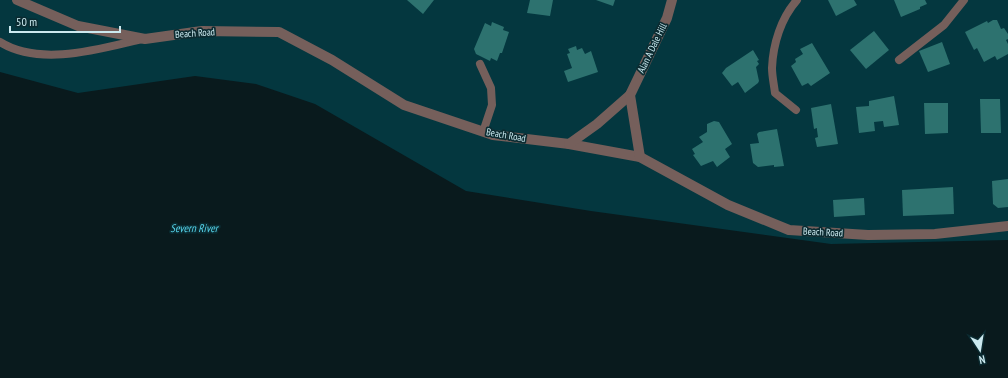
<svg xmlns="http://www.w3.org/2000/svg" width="1008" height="378" font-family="'PT Sans Narrow',sans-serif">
  <rect width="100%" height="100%" fill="#04373f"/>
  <path fill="#091a1d" d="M 0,72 L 78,93 L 195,76 L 256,84 L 315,104 L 466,191 L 591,211 L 831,244 L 1008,240 L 1008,378 L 0,378 Z"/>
  <g fill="#2d726f">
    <path d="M 407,0 L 434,0 L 423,14 Z"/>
    <path d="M 530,0 L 553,0 L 550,16 L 527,13 Z"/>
    <path d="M 596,0 L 615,0 L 613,6 Z"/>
    <path d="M 828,0 L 854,0 L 857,5 L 836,16 Z"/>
    <path d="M 894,0 L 925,0 L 927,4 L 920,7 L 920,9 L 901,17 Z"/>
    <path d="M 993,20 L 997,20 L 1001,29 L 1004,28 L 1008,34 L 1008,39 L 1006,40 L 1008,44 L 1008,54 L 997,60 L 995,56 L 984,62 L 977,48 L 974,50 L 965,32 L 987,21 L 988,23 Z"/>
    <path d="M 492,22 L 504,27 L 503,30 L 509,32 L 502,53 L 500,53 L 497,61 L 491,58 L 490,61 L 476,54 L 474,49 L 485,23 L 491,26 Z"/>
    <path d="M 874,31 L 889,50 L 866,69 L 850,50 Z"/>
    <path d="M 942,42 L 950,64 L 928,72 L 919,51 Z"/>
    <path d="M 812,43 L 830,73 L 811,86 L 808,83 L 802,86 L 791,66 L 796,62 L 795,59 L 803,54 L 800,49 Z"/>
    <path d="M 576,46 L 577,50 L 582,48 L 585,54 L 591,51 L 598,72 L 568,82 L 564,71 L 572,68 L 567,54 L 570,53 L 568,49 Z"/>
    <path d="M 753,50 L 759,60 L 757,61 L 759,64 L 756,67 L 759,81 L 758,83 L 745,93 L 738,82 L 732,86 L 722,73 L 726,68 Z"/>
    <path d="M 894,96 L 899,125 L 884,127 L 883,121 L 874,122 L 875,131 L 859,133 L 856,107 L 869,106 L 869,101 Z"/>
    <path d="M 980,99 L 1000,99 L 1001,133 L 981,133 Z"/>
    <path d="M 924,103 L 948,103 L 948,133 L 925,134 Z"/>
    <path d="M 831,104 L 838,144 L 817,147 L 815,138 L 818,137 L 817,130 L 817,128 L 814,129 L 811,108 Z"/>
    <path d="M 714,121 L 719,122 L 732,144 L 725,149 L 730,157 L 717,167 L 713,161 L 701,166 L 693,155 L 695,154 L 692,149 L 703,142 L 699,137 L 707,132 L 707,124 Z"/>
    <path d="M 777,129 L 784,166 L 774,167 L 774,165 L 758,167 L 753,163 L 750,144 L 759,143 L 757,134 L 759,132 Z"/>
    <path d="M 1008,179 L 1008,207 L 998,208 L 993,204 L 992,181 Z"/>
    <path d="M 953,187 L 954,214 L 903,216 L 902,190 Z"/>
    <path d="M 864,198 L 865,215 L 834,217 L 833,200 Z"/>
  </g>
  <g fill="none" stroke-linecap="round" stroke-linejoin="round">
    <g stroke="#755f5b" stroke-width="8">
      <path d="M 0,42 C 40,67 99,49 142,39"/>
      <path d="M 899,60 L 944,25 L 964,0"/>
      <path d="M 480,64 L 491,88 L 492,105 L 483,132"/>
      <path d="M 796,110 L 775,93 C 774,85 772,76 772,68 C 773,44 781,18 797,0"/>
    </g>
    <g stroke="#755f5b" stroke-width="10">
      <path d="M 17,0 L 78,26 L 145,39 L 202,31 L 279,32 L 332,60 L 404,105 L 493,135 L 569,144 L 640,157 L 728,205 L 789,230 L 868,235 L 935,234 L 1008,226"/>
      <path d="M 569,144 L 597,124 L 630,95"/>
      <path d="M 640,157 L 630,95 L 667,18 L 672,0"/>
    </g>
  </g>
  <g text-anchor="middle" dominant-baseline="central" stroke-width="3.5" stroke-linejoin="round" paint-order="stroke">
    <g font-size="10" fill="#cbe9ef" stroke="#0b2b31">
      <text transform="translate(195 33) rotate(-4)">Beach Road</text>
      <text transform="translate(652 48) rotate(-64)">Alan A Dale Hill</text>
      <text transform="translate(506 135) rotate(10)">Beach Road</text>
      <text transform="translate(823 232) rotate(3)">Beach Road</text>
    </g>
    <g font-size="11" font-style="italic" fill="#57d7ee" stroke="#0b2b31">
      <text x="194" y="228">Severn River</text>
    </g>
  </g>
  <g transform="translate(980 350) rotate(168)" stroke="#0b2b31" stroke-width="3" paint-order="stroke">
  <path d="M0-3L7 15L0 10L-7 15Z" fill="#cbe9ef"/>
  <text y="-6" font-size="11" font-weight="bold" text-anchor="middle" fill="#cbe9ef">N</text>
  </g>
  <path d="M10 26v6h110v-6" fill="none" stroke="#cbe9ef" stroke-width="2"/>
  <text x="16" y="26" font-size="12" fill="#cbe9ef" stroke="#0b2b31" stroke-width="3" paint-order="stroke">50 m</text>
</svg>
